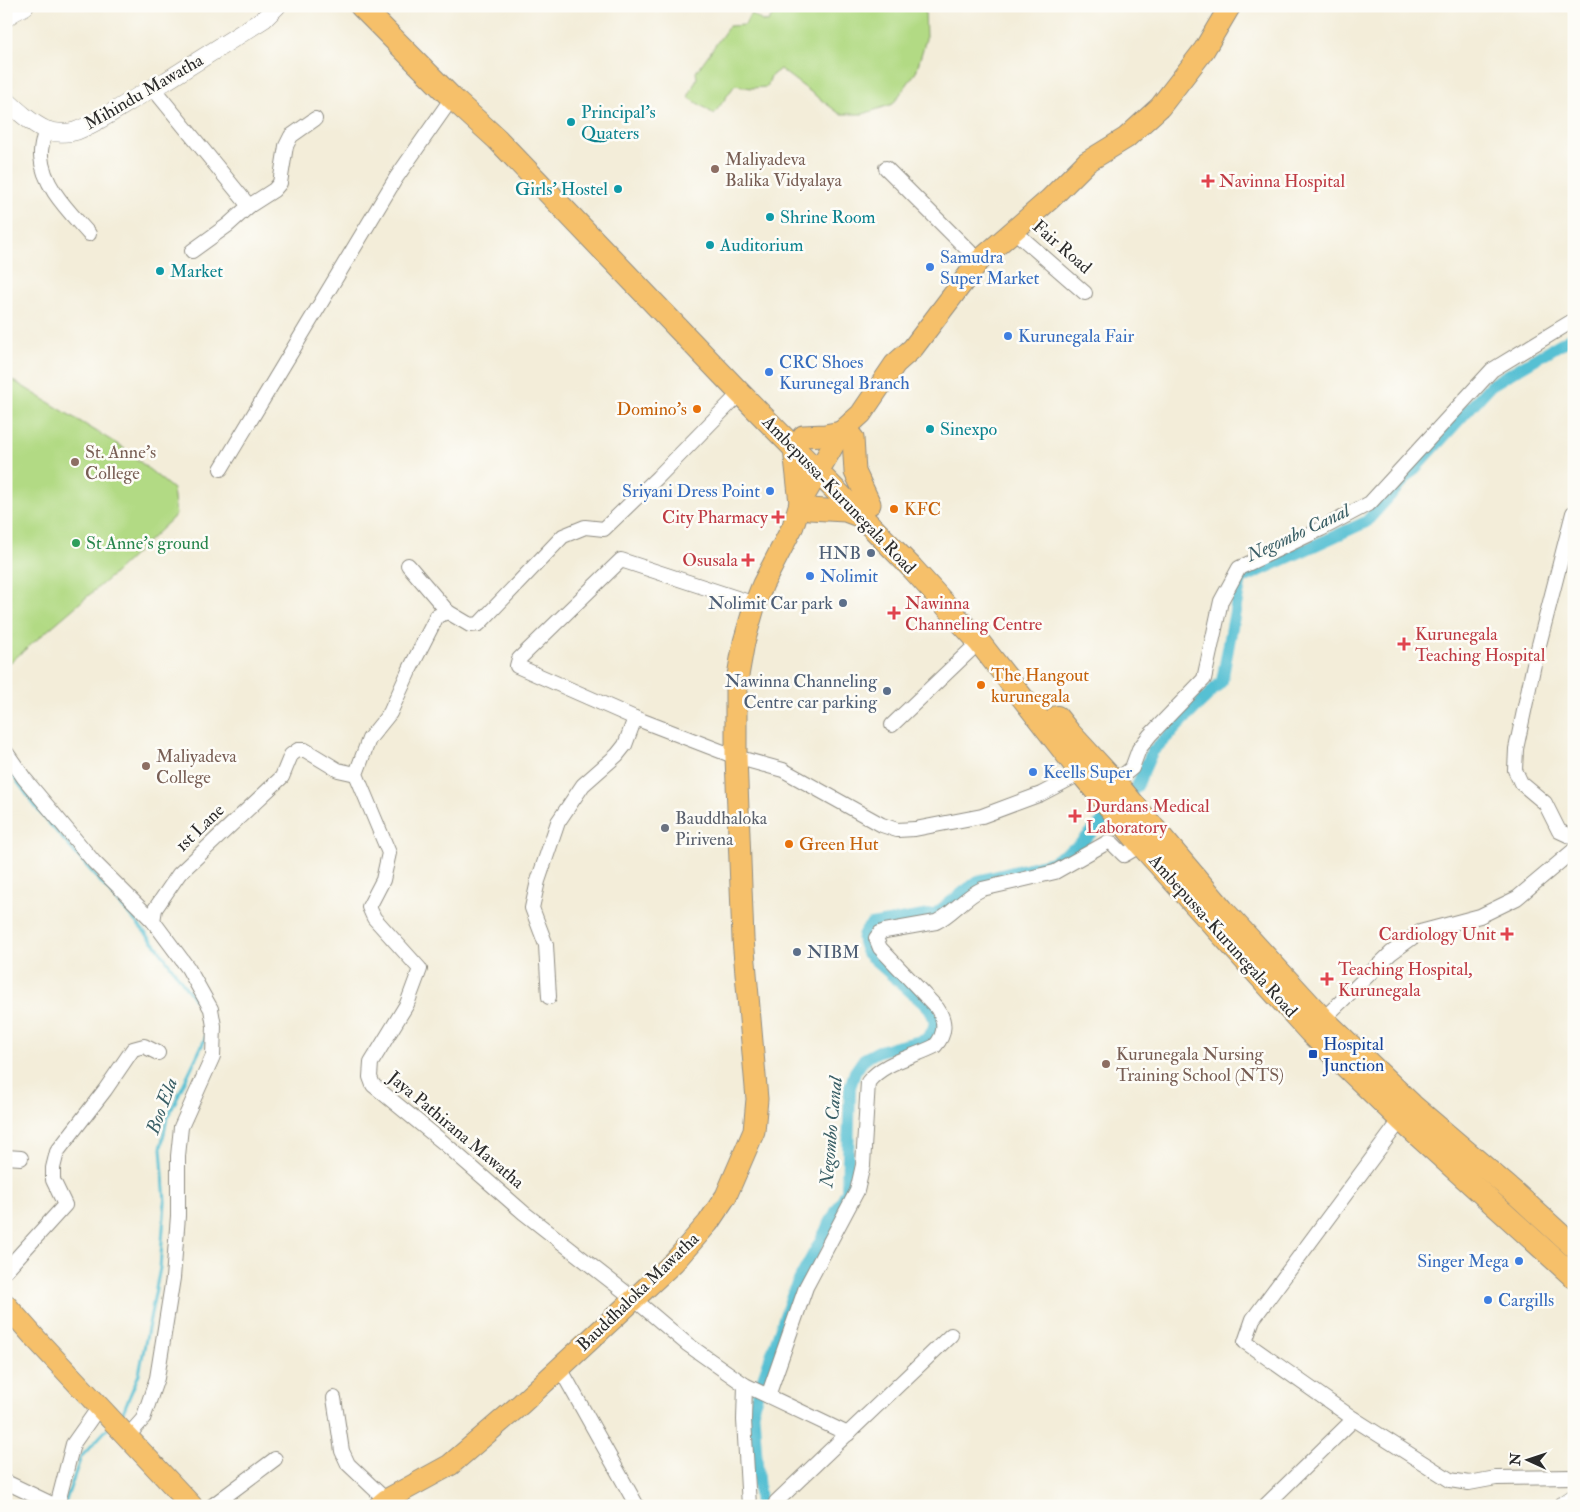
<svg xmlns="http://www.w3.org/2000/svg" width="1580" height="1512" font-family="'IM FELL Double Pica',serif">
  <rect width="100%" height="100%" fill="#fdfcf7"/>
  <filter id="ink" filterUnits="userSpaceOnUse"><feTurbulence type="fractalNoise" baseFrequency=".02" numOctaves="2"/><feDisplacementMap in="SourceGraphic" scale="10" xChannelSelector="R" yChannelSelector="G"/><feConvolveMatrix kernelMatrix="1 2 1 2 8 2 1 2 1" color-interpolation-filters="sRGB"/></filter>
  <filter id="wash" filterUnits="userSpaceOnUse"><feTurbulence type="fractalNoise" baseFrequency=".0096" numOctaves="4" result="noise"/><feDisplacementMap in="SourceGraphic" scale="20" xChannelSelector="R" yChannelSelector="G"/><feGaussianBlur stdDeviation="1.12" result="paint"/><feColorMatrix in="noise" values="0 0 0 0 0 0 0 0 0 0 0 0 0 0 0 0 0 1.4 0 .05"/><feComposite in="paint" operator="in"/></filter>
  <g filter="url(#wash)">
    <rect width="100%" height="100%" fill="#f3edd9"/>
    <g fill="#b2da84" stroke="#6e8258">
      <path d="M 779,6 L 925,6 L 926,39 L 916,72 L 893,104 L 863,114 L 840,114 L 780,69 L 771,76 L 767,87 L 751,88 L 735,85 L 714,114 L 688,97 L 697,78 L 696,72 L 729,26 L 745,25 L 749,16 L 752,14 L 762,21 L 768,22 Z"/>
      <path d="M 6,378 L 9,378 L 122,447 L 173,489 L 176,515 L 116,572 L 6,666 Z"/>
    </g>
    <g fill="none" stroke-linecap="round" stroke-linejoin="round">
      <g stroke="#57c0d3" stroke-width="3">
        <path d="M 6,766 L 41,814 L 156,945 L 202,1010 L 207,1023"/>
        <path d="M 120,1416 L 123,1412 L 139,1374 L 160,1268 L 165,1202 L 161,1148 L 167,1119 L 205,1039 L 207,1029"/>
        <path d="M 65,1503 L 81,1457 L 108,1428"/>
      </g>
      <path stroke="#57c0d3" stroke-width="12" d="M 760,1506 L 753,1407 L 794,1290 L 847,1191 L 850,1087 L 855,1072 L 864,1059 L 879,1051 L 925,1040 L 933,1031 L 935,1021 L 930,1009 L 867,953 C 861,940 860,935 871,925 L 935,914 L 978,881 L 1052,862 L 1078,846 L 1137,786 L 1152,752 L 1222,681 L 1241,579 L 1366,522 L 1491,385 L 1574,336"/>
    </g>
  </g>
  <g filter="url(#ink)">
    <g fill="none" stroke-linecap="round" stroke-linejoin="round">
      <g stroke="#8f8c82" stroke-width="16">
        <g id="minor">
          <path d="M 152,87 L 249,206"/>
          <path d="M 45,130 C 44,138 40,148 41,156 C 43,187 70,212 89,234"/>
          <path d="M 886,168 L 979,261"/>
          <path d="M 1013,230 L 1085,293"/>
          <path d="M 192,251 L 228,225 L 249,206 L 274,190 L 280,183 L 286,146 L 291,136 L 315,119"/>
          <path d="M 740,393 L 658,477 L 604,529 L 585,527 L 563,536 L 479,624 L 470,625 L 448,612 L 437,616 L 409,671 L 390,713 L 369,739 L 356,774 L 389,853 L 383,880 L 369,907 L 374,918 L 420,969 L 407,1004 L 371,1063 L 370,1077 L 373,1085 L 444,1143 L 524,1213 L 634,1299 L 687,1344 L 745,1385 L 848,1434"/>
          <path d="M 221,469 L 396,178 L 452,98"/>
          <path d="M 1573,513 L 1534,664 L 1516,749 L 1515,770 L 1521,783 L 1545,803 L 1559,831 L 1574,838"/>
          <path d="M 408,565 L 448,612"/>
          <path d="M 755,604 L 621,560 L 519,659 L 517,666 L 635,718 L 736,757 L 783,770 L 882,825 L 897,830 L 915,829 L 982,816 L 1041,794 L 1081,773"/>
          <path d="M 892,725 L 979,642"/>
          <path d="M 6,752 L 24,778 L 94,862 L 153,921 L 188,968 L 211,1009 L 214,1026 L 213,1056 L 181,1127 L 178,1156 L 178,1216 L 173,1278 L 157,1378 L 143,1419 L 127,1437"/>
          <path d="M 1115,782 L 1132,768 L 1139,749 L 1150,735 L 1204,679 L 1221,601 L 1239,568 L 1321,529 L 1370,503 L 1492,370 L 1574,320"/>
          <path d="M 153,921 L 155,909 L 179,874 L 282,777 L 291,755 L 298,750 L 305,750 L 338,770 L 356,774"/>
          <path d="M 549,997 L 546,945 L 532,908 L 538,881 L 558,822 L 583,785 L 617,755 L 625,745 L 635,718"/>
          <path d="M 1318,1024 L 1391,953 L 1420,932 L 1480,916 L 1517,898 L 1574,850"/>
          <path d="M 1405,1114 L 1253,1319 L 1245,1342 L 1354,1419 L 1450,1480 L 1469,1483 L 1496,1478 L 1574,1477"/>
          <path d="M 6,1157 L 21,1158"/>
          <path d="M 6,1270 L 65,1205 L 53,1180 L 53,1168 L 57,1152 L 105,1090 L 133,1049 L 144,1046 L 158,1053"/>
          <path d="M 560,1368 L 637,1506"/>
          <path d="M 745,1385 L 744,1420 L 749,1506"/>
          <path d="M 768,1396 L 806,1287 L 857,1191 L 863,1165 L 868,1082 C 885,1061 912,1058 935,1046 C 946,1034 946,1021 937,1008 L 880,948 L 876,938 L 880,933 L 885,931 L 936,922 C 953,914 964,897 982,889 L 1055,872 L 1108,842 L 1112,843 L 1124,855 L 1141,845"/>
          <path d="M 334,1398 L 342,1451 L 348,1464 L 386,1500"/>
          <path d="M 6,1482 L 56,1506"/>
          <path d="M 57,1506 L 73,1444 L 99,1407"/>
          <path d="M 212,1506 L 275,1459"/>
          <path d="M 776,1506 L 776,1502 L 951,1335"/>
          <path d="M 1265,1506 L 1354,1419"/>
        </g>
      </g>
      <g stroke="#8f8c82" stroke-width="19">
        <g id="tertiary">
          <path d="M 6,18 L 12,13 L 25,6"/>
          <path d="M 6,100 C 18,111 31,123 46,130 C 54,133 67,134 76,131 C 106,120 136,95 166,81 L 264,19 L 277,6"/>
          <path d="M 1562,1506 L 1574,1498"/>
        </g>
      </g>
      <g stroke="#8f8c82" stroke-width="23">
        <g id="primary">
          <path d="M 803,436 L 825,435 L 841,432"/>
          <path d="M 853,438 L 855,472 L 870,504"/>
          <path d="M 794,449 L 800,503"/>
          <path d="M 809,509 L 845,511 L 861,517"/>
          <path d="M 6,1305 L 36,1339 L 192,1506"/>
          <path d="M 379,1506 L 386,1500 L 450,1465 L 521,1404 L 674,1262 L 708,1223 L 726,1196 L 754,1131 L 757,1099 L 743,939 L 736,757 L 736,687 L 744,642 L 755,604 L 763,584 L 793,526 L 800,503 L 841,432 L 861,414 L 895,364 L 913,348 L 979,261 L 1050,199 L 1087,162 L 1126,138 L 1160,107 L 1204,50 L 1230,6"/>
        </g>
      </g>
      <g stroke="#8f8c82" stroke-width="24">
        <g id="trunk">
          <path d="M 361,6 L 452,98 L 497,139 L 740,393 L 912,568 L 979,642 L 1081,773 L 1141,845 L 1310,1032 L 1401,1120 L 1574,1277"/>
          <path d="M 1057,717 L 1069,732 L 1115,782 L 1223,910 L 1323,1019 L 1412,1105 L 1515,1193 L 1574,1247"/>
        </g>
      </g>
      <use href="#minor" stroke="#fff" stroke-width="14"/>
      <use href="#tertiary" stroke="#fff" stroke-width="18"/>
      <use href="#primary" stroke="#f6c06b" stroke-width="21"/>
      <use href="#trunk" stroke="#f6c06b" stroke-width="22"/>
    </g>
  </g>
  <g fill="#0f9aa8" stroke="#fdfcf7" stroke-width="2">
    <circle cx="571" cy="122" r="5"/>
    <circle cx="618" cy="189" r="5"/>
    <circle cx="770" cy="217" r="5"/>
    <circle cx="710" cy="245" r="5"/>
    <circle cx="160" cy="271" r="5"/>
    <circle cx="930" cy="429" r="5"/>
  </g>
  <g fill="#8d6e63" stroke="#fdfcf7" stroke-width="2">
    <circle cx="715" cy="169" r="5"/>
    <circle cx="75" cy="462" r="5"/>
    <circle cx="146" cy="766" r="5"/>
    <circle cx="1106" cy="1064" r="5"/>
  </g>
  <g fill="#e0444e" stroke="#fdfcf7" stroke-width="2">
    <path d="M1205.5 173.5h5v5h5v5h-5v5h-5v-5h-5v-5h5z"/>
    <path d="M775.5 509.5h5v5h5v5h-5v5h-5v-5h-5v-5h5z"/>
    <path d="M745.5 552.5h5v5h5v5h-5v5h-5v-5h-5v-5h5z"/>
    <path d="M891.5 605.5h5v5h5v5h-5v5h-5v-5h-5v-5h5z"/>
    <path d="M1401.5 636.5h5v5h5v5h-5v5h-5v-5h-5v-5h5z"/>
    <path d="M1072.5 808.5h5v5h5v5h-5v5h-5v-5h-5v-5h5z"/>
    <path d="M1504.5 926.5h5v5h5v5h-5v5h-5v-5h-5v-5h5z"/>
    <path d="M1324.5 971.5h5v5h5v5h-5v5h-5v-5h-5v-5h5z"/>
  </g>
  <g fill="#3f7fe0" stroke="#fdfcf7" stroke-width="2">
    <circle cx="930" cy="267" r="5"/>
    <circle cx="1008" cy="336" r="5"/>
    <circle cx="769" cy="372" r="5"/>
    <circle cx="770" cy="491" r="5"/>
    <circle cx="810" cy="576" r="5"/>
    <circle cx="1033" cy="772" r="5"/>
    <circle cx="1519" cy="1261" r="5"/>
    <circle cx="1488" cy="1300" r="5"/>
  </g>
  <g fill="#e8710a" stroke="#fdfcf7" stroke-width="2">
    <circle cx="697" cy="409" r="5"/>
    <circle cx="894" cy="509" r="5"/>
    <circle cx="981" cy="685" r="5"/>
    <circle cx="789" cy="844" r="5"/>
  </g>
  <circle fill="#2e9e5b" stroke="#fdfcf7" stroke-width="2" cx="76" cy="543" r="5"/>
  <g fill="#5c6f8a" stroke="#fdfcf7" stroke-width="2">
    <circle cx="871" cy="553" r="5"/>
    <circle cx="843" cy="603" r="5"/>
    <circle cx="887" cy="691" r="5"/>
    <circle cx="797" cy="952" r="5"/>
  </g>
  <circle fill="#6b7280" stroke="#fdfcf7" stroke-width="2" cx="665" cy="828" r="5"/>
  <rect fill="#1a4fb4" stroke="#fdfcf7" stroke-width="2" x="1308" y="1049" width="10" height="10" rx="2.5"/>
  <g text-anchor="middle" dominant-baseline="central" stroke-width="5" stroke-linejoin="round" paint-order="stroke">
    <g font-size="18" fill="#2b2b2b" stroke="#fdfcf7">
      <text transform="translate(144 92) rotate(-30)">Mihindu Mawatha</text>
      <text transform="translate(1062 247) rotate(41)">Fair Road</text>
      <text transform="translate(839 495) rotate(46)">Ambepussa-Kurunegala Road</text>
      <text transform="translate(200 828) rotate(-44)">1st Lane</text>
      <text transform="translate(1223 936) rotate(48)">Ambepussa-Kurunegala Road</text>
      <text transform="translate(456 1130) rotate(40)">Jaya Pathirana Mawatha</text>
      <text transform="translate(638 1292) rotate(-44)">Bauddhaloka Mawatha</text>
    </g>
    <g font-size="18" fill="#0d838f" stroke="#fdfcf7" text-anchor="start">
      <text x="581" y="112">Principal's<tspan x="581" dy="21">Quaters</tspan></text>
      <text x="608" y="189" text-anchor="end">Girls' Hostel</text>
      <text x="780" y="217">Shrine Room</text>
      <text x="720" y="245">Auditorium</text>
      <text x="170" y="271">Market</text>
      <text x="940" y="429">Sinexpo</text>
    </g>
    <g font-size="18" fill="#785e54" stroke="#fdfcf7" text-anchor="start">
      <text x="725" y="159">Maliyadeva<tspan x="725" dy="21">Balika Vidyalaya</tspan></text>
      <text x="85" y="452">St. Anne's<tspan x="85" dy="21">College</tspan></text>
      <text x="156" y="756">Maliyadeva<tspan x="156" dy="21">College</tspan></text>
      <text x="1116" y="1054">Kurunegala Nursing<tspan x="1116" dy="21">Training School (NTS)</tspan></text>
    </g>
    <g font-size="18" fill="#be3a42" stroke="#fdfcf7" text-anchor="start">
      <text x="1219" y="181">Navinna Hospital</text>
      <text x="768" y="517" text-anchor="end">City Pharmacy</text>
      <text x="738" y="560" text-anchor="end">Osusala</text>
      <text x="905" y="603">Nawinna<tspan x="905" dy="21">Channeling Centre</tspan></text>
      <text x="1415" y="634">Kurunegala<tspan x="1415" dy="21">Teaching Hospital</tspan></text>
      <text x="1086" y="806">Durdans Medical<tspan x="1086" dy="21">Laboratory</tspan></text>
      <text x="1496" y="934" text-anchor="end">Cardiology Unit</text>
      <text x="1338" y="969">Teaching Hospital,<tspan x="1338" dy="21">Kurunegala</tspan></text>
    </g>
    <g font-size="18" fill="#366cbe" stroke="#fdfcf7" text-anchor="start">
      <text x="940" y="257">Samudra<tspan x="940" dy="21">Super Market</tspan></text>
      <text x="1018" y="336">Kurunegala Fair</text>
      <text x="779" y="362">CRC Shoes<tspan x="779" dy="21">Kurunegal Branch</tspan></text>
      <text x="760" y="491" text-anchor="end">Sriyani Dress Point</text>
      <text x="820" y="576">Nolimit</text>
      <text x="1043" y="772">Keells Super</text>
      <text x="1509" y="1261" text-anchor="end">Singer Mega</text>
      <text x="1498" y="1300">Cargills</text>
    </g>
    <g font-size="18" fill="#c56008" stroke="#fdfcf7" text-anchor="start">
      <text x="687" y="409" text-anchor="end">Domino's</text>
      <text x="904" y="509">KFC</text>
      <text x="991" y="675">The Hangout<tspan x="991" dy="21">kurunegala</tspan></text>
      <text x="799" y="844">Green Hut</text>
    </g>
    <g font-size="18" fill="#27864d" stroke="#fdfcf7" text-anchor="start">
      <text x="86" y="543">St Anne's ground</text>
    </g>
    <g font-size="18" fill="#4e5e75" stroke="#fdfcf7" text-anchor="end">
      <text x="861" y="553">HNB</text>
      <text x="833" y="603">Nolimit Car park</text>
      <text x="877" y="681">Nawinna Channeling<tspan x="877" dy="21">Centre car parking</tspan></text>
      <text x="807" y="952" text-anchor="start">NIBM</text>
    </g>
    <g font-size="18" fill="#5b616d" stroke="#fdfcf7" text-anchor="start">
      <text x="675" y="818">Bauddhaloka<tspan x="675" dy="21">Pirivena</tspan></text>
    </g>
    <g font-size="18" fill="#164399" stroke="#fdfcf7" text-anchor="start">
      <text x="1323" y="1044">Hospital<tspan x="1323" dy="21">Junction</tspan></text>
    </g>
    <g font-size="19" font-style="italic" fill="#3a5f66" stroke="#fdfcf7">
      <text transform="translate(1298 533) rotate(-25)">Negombo Canal</text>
      <text transform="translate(162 1106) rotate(-70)">Boo Ela</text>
      <text transform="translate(831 1132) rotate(-85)">Negombo Canal</text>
    </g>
  </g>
  <rect width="1580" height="1512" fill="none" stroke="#fdfcf7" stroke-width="25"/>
  <g transform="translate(1528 1460) rotate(273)" stroke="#fdfcf7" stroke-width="4" paint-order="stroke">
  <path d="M0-4L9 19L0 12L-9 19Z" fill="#2b2b2b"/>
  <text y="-8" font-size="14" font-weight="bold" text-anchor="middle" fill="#2b2b2b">N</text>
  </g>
</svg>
